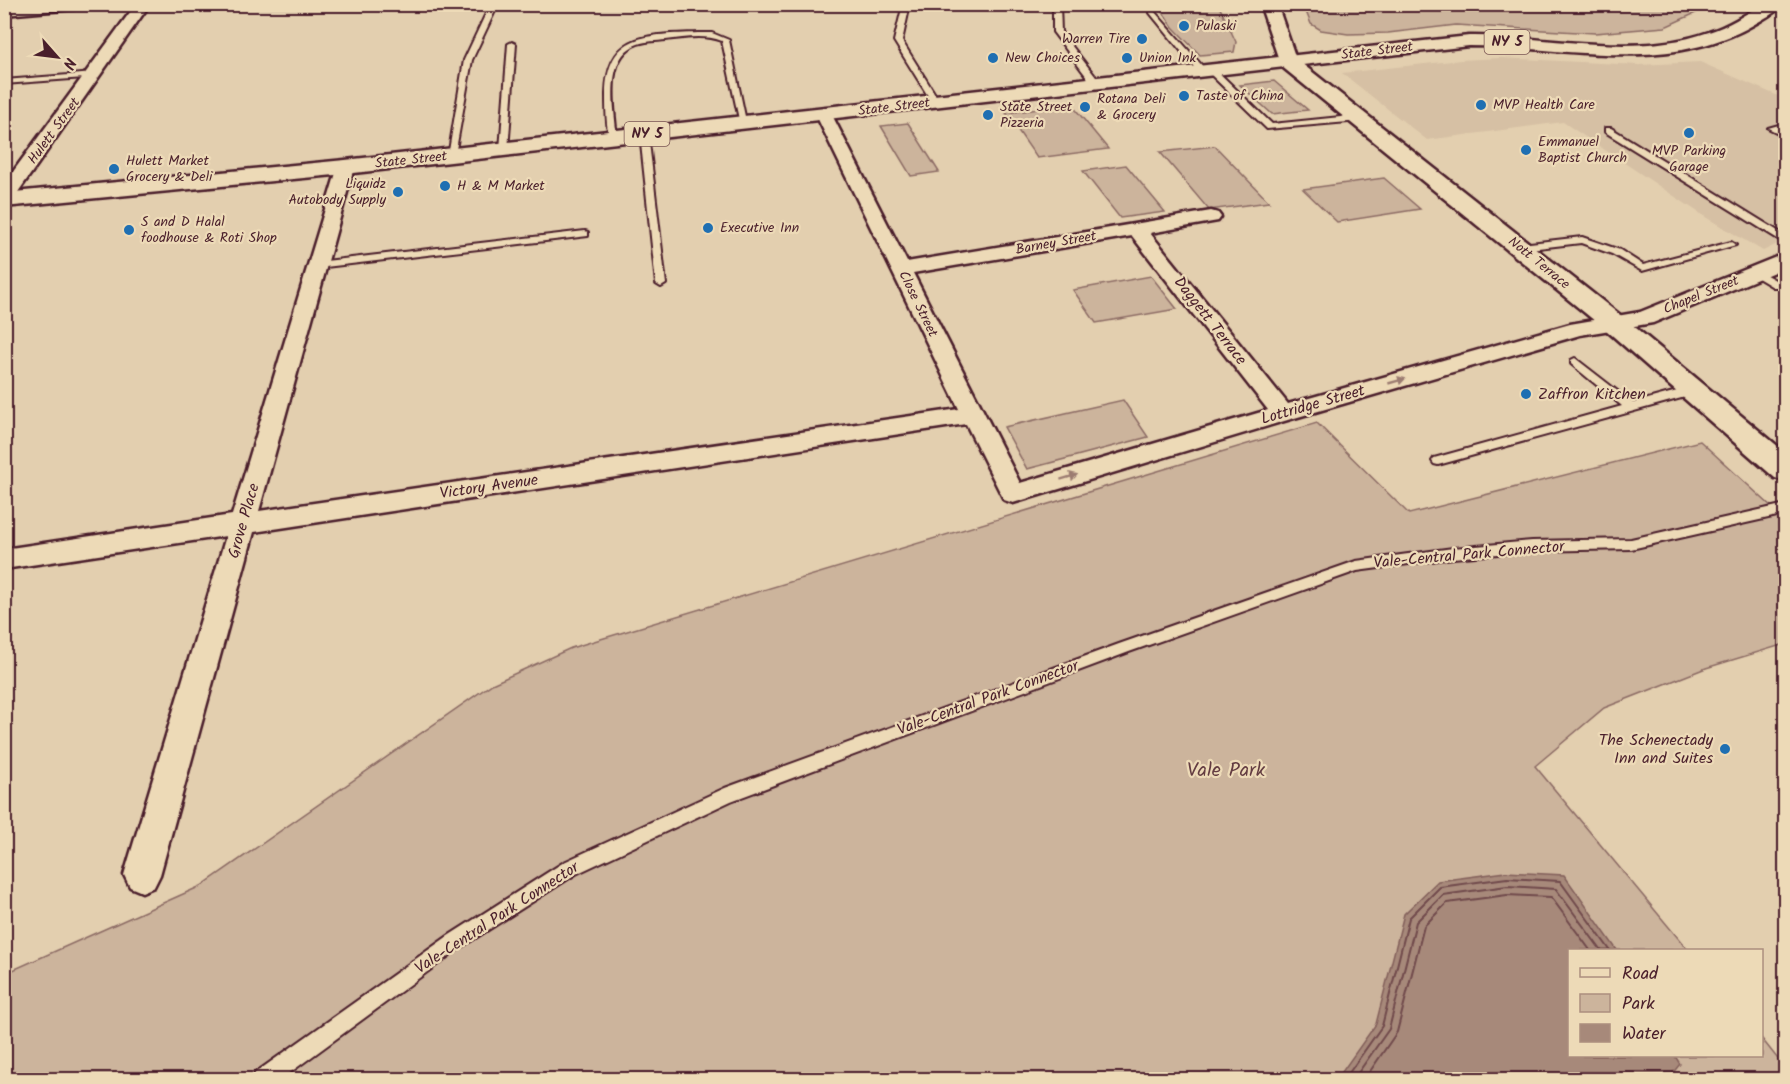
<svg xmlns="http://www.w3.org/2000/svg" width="1790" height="1084" font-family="Kalam,sans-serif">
  <rect width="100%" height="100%" fill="#e3cfaf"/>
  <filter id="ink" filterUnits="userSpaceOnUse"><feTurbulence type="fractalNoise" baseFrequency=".0167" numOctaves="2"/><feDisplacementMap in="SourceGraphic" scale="12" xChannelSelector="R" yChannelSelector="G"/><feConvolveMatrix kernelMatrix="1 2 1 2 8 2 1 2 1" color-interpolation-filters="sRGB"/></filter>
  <g filter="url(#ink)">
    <path fill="#d6c0a4" d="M 1500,58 L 1639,65 L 1700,62 L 1785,99 L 1785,240 L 1763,251 L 1707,218 L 1563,122 L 1427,140 L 1342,73 L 1461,60 Z"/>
    <g fill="#ccb49c" stroke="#8b6a64" stroke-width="1.5">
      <path d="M 1321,4 L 1713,5 L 1665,27 L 1595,33 L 1456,25 L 1388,33 L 1348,34 L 1321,30 L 1311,24 L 1305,9 Z"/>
      <path d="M 1201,5 L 1219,6 L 1236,42 L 1234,52 L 1200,55 L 1173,27 L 1158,5 Z"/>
      <path d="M 1274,81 L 1308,110 L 1272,114 L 1240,85 Z"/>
      <path d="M 1072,105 L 1108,149 L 1037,158 L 1006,113 Z"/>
      <path d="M 908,123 L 939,172 L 911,176 L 881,126 Z"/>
      <path d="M 1215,146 L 1269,202 L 1209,210 L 1160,152 Z"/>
      <path d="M 1126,165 L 1165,212 L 1120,218 L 1083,171 Z"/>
      <path d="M 1384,178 L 1420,209 L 1337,222 L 1303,189 Z"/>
      <path d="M 1151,276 L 1177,309 L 1096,323 L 1073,290 Z"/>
      <path d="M 1123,400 L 1148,437 L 1027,469 L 1004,427 Z"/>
      <path d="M 1317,423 L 1409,514 L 1700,441 L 1785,519 L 1785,644 L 1706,668 L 1604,708 L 1535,766 L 1688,950 L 1570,950 L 1570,1056 L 1762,1056 L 1762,1039 L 1785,1068 L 1785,1079 L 5,1079 L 4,974 L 201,886 L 492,684 L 571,648 Z"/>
    </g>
    <path fill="#a7897a" stroke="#825f5a" stroke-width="1.5" d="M 1506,872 L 1564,875 L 1617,950 L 1570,950 L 1570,1056 L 1675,1056 L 1680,1064 L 1668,1079 L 1337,1079 L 1376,1024 L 1404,914 L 1438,881 Z"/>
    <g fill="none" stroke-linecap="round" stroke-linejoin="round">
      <g stroke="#6f494b" stroke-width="2">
        <path d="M 1344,1080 L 1382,1026 L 1409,918 L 1440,887 L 1507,878 L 1560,881 L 1610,950"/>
        <path d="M 1353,1080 L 1389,1029 L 1416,922 L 1443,895 L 1507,886 L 1556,889 L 1601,950"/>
        <path d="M 1364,1080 L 1397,1032 L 1424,926 L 1447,903 L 1507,895 L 1551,897 L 1590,950"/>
      </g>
      <g stroke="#4a1f2b" stroke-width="4">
        <g id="service">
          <path d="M 903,4 L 910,4 L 902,41 L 940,102 L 939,104 L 933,104 L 894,41 Z"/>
          <path d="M 1053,4 L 1060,4 L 1061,32 L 1099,81 L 1099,85 L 1093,85 L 1053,32 Z"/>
          <path d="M 1142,4 L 1148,4 L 1148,5 L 1145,7 Z"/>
          <path d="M 492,7 L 496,9 L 472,60 L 455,155 L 448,157 L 464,60 L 488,9 Z"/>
          <path d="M 1150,11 L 1154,11 L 1205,69 L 1205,73 L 1199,73 L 1150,13 Z"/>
          <path d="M 698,33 L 712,33 L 729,40 L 747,126 L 740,124 L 722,41 C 704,34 684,38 666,40 C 657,41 646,41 638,44 C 603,57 615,110 617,138 L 610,140 C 606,127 606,108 606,94 C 607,32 648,35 698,33 Z"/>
          <path d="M 512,42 L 516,44 L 508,150 L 504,153 L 500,150 L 508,44 Z"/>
          <path d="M 1208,68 L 1214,68 L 1272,124 L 1360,115 L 1364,118 L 1360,121 L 1267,129 L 1208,72 Z"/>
          <path d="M 95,73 L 98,73 L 98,77 L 4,84 L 4,80 Z"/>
          <path d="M 1786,123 L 1786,128 L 1780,129 L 1786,131 L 1786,137 L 1768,128 Z"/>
          <path d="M 1605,128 L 1611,128 L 1786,236 L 1786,244 L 1605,132 Z"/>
          <path d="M 644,131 L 648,134 L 666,284 L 661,287 L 656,284 L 640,134 Z"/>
          <path d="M 585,231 L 588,232 L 588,236 L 317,268 L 312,265 L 317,262 Z"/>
          <path d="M 1582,237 L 1620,250 L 1643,265 L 1731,242 L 1736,245 L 1642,271 L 1612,254 L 1581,243 L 1521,250 L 1516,247 L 1521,244 Z"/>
          <path d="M 1757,270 L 1781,283 L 1782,285 L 1781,287 L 1773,287 L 1753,275 L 1753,271 Z"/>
          <path d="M 1575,358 L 1633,403 L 1692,387 L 1698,391 L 1696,394 L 1438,465 L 1434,464 L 1432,461 L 1434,458 L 1622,406 L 1571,364 L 1571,360 Z"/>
          <path d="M 1786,504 L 1786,514 L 1631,549 L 1532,551 L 1453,558 L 1357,571 L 1129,652 L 731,801 L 576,874 L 460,948 L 280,1080 L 252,1080 L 255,1073 L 448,936 L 564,862 L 725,788 L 1119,644 L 1356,561 L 1453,548 L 1532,541 L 1631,539 Z"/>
        </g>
      </g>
      <g stroke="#4a1f2b" stroke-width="5">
        <g id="minor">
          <path d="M 136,4 L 150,4 L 11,202 L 4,203 L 4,184 Z"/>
          <path d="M 824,110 L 832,115 L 907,262 L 1211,211 L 1218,213 L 1221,217 L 1218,221 L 1150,233 L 1288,404 L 1570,324 L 1640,312 L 1786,253 L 1786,267 L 1653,323 L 1580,335 L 1291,419 L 1013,503 L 1004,500 L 966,424 L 254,532 L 160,875 L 154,887 L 142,892 L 130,887 L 124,875 L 226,536 L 4,569 L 4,549 L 232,515 L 339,163 L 351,163 L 354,167 L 259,511 L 959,409 L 816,115 ZM 1132,236 L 1268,410 L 1020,483 L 913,273 Z"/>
        </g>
      </g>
      <g stroke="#4a1f2b" stroke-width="5">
        <g id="tertiary">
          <path d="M 82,4 L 74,9 L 4,15 L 4,5 Z"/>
          <path d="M 1260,4 L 1277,4 L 1296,59 L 1624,318 L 1786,453 L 1786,481 L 1775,478 L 1606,330 L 1281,66 Z"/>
        </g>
      </g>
      <g stroke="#4a1f2b" stroke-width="5">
        <path id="primary" d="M 1762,4 L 1783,4 C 1776,13 1763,19 1753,25 C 1666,75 1564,46 1469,46 L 345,174 L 4,207 L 4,193 L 345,160 L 1469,36 C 1547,35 1633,59 1709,32 C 1728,26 1745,15 1762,4 Z"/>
      </g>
      <use href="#service" fill="#eddab7" fill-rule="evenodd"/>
      <use href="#minor" fill="#eddab7" fill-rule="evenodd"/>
      <use href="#tertiary" fill="#eddab7" fill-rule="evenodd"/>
      <use href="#primary" fill="#eddab7" fill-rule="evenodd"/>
    </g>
    <defs><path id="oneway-solid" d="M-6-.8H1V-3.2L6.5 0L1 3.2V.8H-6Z" transform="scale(1.5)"/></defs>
    <g fill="#9c7c71">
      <use href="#oneway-solid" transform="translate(1397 381) rotate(-16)"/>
      <use href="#oneway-solid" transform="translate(1069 477) rotate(-17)"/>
    </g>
  </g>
  <g fill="#1f6fb2" stroke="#eddab7" stroke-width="2">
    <circle cx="1184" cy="26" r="6"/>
    <circle cx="1142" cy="39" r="6"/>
    <circle cx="993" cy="58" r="6"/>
    <circle cx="1127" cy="58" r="6"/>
    <circle cx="1184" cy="96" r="6"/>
    <circle cx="1481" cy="105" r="6"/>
    <circle cx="1085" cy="107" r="6"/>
    <circle cx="988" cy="115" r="6"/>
    <circle cx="1689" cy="133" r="6"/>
    <circle cx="1526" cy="150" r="6"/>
    <circle cx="114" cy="169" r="6"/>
    <circle cx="445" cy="186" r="6"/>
    <circle cx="398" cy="192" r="6"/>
    <circle cx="708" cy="228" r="6"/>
    <circle cx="129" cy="230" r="6"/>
    <circle cx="1526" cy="394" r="6"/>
    <circle cx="1725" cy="749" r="6"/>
  </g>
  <g text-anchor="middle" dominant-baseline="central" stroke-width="4.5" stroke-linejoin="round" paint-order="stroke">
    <g font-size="14" fill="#4a1f2b" stroke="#eddab7" text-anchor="start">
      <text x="1196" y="26">Pulaski</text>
      <text x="1130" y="39" text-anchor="end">Warren Tire</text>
      <text x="1005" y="58">New Choices</text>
      <text x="1139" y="58">Union Ink</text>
      <text x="1196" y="96">Taste of China</text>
      <text x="1097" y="99">Rotana Deli<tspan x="1097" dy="16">&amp; Grocery</tspan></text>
      <text x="1493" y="105">MVP Health Care</text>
      <text x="1000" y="107">State Street<tspan x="1000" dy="16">Pizzeria</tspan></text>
      <text x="1538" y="142">Emmanuel<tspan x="1538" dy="16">Baptist Church</tspan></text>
      <text x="1689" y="151" text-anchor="middle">MVP Parking<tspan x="1689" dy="16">Garage</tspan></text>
      <text x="126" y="161">Hulett Market<tspan x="126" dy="16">Grocery &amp; Deli</tspan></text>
      <text x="386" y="184" text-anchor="end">Liquidz<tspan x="386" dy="16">Autobody Supply</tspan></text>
      <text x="457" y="186">H &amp; M Market</text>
      <text x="141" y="222">S and D Halal<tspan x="141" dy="16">foodhouse &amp; Roti Shop</tspan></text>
      <text x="720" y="228">Executive Inn</text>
    </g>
    <g font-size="14" fill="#4a1f2b" stroke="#eddab7">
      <text transform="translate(1377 51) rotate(-7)">State Street</text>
      <text transform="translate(894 107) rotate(-7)">State Street</text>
      <text transform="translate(54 131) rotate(-54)">Hulett Street</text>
      <text transform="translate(411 160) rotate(-6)">State Street</text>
      <text transform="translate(1056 243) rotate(-10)">Barney Street</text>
      <text transform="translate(1539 263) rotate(39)">Nott Terrace</text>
      <text transform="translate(1701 295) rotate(-22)">Chapel Street</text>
      <text transform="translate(918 304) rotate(64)">Close Street</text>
    </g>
    <g fill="#eddab7" stroke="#7b5755" stroke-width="1.5">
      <rect x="1484.5" y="30" width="45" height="24" rx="4.5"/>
      <rect x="624.5" y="122" width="45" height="24" rx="4.5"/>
    </g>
    <g font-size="15" font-weight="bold" fill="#4a1f2b">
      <text x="1507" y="42">NY 5</text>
      <text x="647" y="134">NY 5</text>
    </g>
    <g font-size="16" fill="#4a1f2b" stroke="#eddab7">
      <text transform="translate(1210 321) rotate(52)">Daggett Terrace</text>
      <text transform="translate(1313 405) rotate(-16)">Lottridge Street</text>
      <text transform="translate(489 487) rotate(-8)">Victory Avenue</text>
      <text transform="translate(244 521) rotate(-74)">Grove Place</text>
      <text transform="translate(1469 555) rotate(-5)">Vale-Central Park Connector</text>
      <text transform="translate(988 698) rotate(-20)">Vale-Central Park Connector</text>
      <text transform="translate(497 918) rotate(-33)">Vale-Central Park Connector</text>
    </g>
    <g font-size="16" fill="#4a1f2b" stroke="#eddab7" text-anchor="start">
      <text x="1538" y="394">Zaffron Kitchen</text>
      <text x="1713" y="740" text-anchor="end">The Schenectady<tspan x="1713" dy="18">Inn and Suites</tspan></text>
    </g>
    <g font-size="20" fill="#643d42" stroke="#eddab7">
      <text x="1226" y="771">Vale Park</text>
    </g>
  </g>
  <rect width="1790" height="1084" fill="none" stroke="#eddab7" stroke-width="24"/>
  <rect x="12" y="12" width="1766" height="1060" fill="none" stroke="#4a1f2b" stroke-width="2" filter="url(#ink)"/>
  <rect x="1568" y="949" width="195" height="108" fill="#eddab7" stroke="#ac8f7f" stroke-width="1.5"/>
  <rect x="1580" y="968" width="30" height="9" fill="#eddab7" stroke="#ac8f7f" stroke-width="1.5"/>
  <text x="1622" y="979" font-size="18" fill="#4a1f2b">Road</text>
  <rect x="1580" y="994" width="30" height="18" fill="#ccb49c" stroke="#ac8f7f" stroke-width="1.5"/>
  <text x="1622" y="1009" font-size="18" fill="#4a1f2b">Park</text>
  <rect x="1580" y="1024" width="30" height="18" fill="#a7897a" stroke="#ac8f7f" stroke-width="1.5"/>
  <text x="1622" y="1039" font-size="18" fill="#4a1f2b">Water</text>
  <g transform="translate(57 57) rotate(118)" stroke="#eddab7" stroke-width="4.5" paint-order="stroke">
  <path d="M0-4.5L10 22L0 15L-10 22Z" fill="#4a1f2b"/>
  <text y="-9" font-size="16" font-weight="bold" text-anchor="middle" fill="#4a1f2b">N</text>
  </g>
</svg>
